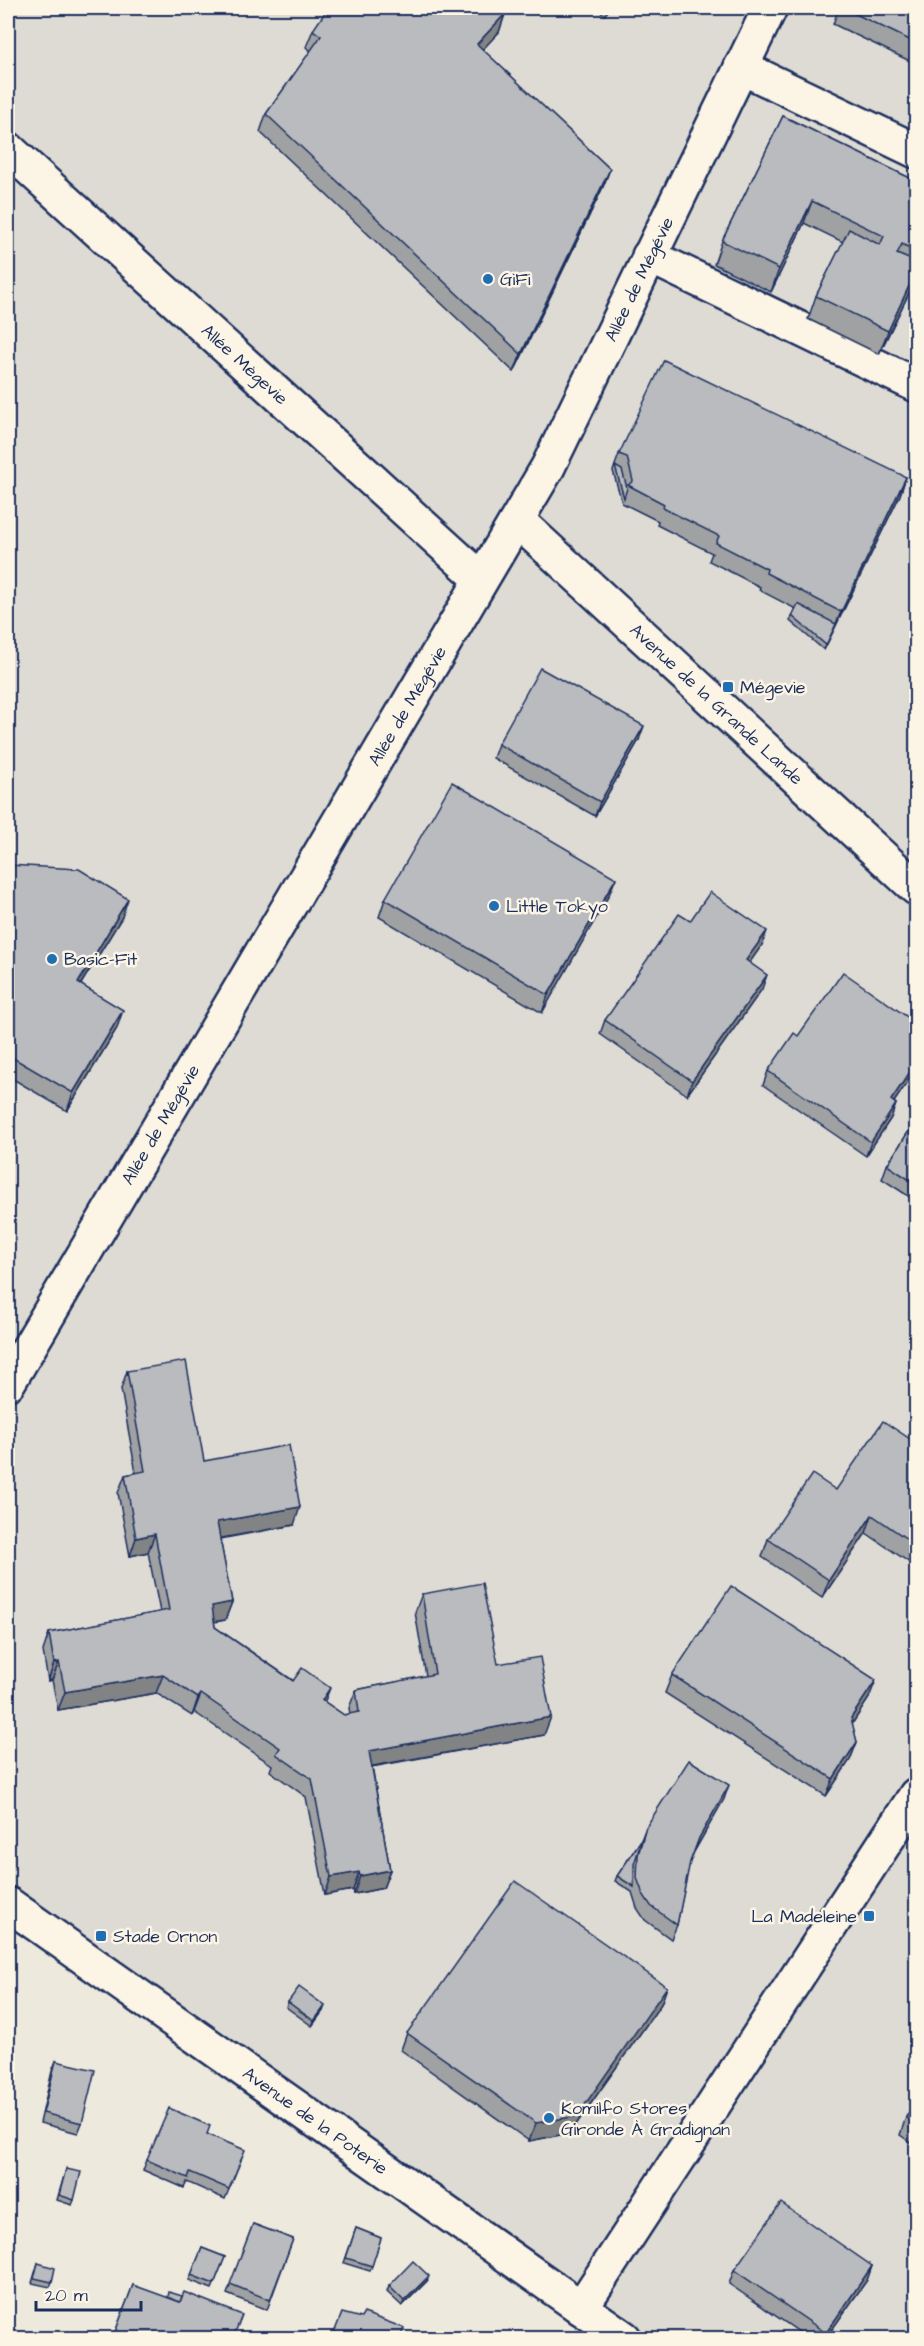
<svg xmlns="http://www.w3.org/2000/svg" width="924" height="2346" font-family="'Architects Daughter',sans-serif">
  <rect width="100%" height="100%" fill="#eee9dd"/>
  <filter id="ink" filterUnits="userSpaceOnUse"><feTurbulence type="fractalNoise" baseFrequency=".0167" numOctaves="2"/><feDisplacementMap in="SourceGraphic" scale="12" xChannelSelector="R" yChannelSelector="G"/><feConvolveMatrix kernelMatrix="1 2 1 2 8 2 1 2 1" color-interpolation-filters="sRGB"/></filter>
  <g filter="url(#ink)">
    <path fill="#dedbd4" d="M 8,8 L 916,8 L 916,2338 L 624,2338 L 8,1904 Z"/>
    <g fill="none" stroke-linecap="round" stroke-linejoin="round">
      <g stroke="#1b2f5e" stroke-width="38">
        <g id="minor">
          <path d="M 741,67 L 916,151"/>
          <path id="s1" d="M 8,149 L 481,579"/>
          <path d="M 649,256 L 916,385"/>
          <path id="s2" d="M 518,521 L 916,888"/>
          <path id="s3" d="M 8,1383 L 548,467 L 770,8"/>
          <path id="s4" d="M 8,1904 L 624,2338"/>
          <path d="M 581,2308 L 916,1795"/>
        </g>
      </g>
      <use href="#minor" stroke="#fcf5e5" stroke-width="33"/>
    </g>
    <g fill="#a0a1a3" stroke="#1b2f5e" stroke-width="1.5">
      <path d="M 595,8 L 610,8 L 605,15 Z"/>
      <path d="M 839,8 L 916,8 L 916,64 L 833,24 Z"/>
      <path d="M 505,14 L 499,32 L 482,49 L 610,169 L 603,187 L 514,372 L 260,132 L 266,114 L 311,51 L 306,47 L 313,30 Z"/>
      <path d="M 783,116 L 916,181 L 916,278 L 915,277 L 912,287 L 879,354 L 808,319 L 816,296 L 843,242 L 804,223 L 771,292 L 714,264 L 722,241 Z"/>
      <path d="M 619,454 L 906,477 L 900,495 L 824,650 L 790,621 L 796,609 L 759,590 L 760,587 L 709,561 L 712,553 L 657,525 L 658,521 L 622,503 L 613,471 Z"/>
      <path d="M 639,740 L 595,816 L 493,758 L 498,744 Z"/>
      <path d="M 8,865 L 122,917 L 81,984 L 117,1028 L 67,1111 L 8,1076 Z"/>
      <path d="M 609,895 L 542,1013 L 379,917 L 385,899 Z"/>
      <path d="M 690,921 L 762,945 L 749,963 L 762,989 L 687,1095 L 600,1034 L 605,1020 Z"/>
      <path d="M 798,1036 L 916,1069 L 894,1102 L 896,1104 L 891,1118 L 866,1156 L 763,1085 L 768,1071 Z"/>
      <path d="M 916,1120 L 916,1201 L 882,1179 L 887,1165 Z"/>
      <path d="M 127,1371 L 204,1461 L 294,1525 L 220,1539 L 232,1602 L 225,1620 L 214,1622 L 215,1627 L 344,1715 L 350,1714 L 349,1708 L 356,1690 L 426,1676 L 415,1612 L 422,1594 L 498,1664 L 544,1735 L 372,1767 L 390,1870 L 383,1888 L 354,1894 L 353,1890 L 325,1895 L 306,1797 L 270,1771 L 272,1765 L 194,1712 L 192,1716 L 156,1693 L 58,1710 L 52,1680 L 48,1681 L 43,1651 L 49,1633 L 160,1612 L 148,1552 L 130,1556 L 118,1493 L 125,1475 L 136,1473 L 121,1389 Z"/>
      <path d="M 916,1443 L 916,1567 L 866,1533 L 822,1598 L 762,1557 L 768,1539 L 836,1490 Z"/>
      <path d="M 672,1675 L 869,1698 L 852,1724 L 857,1742 L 850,1760 L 826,1796 L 665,1693 Z"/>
      <path d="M 724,1799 L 694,1852 L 689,1864 L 677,1925 L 671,1939 L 645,1920 L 637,1908 L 632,1892 L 615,1881 L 617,1876 L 641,1840 L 646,1827 Z"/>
      <path d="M 667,1987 L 661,2004 L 570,2133 L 529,2141 L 401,2050 L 407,2033 Z"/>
      <path d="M 288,2002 L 323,2011 L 312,2026 L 286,2007 Z"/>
      <path d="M 56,2061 L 82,2123 L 78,2133 L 40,2123 L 52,2071 Z"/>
      <path d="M 916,2101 L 916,2146 L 900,2135 L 906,2117 Z"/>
      <path d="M 207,2134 L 241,2160 L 225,2199 L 187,2182 L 184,2188 L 143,2170 L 147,2160 Z"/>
      <path d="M 66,2169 L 74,2200 L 72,2205 L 57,2200 Z"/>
      <path d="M 253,2224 L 293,2239 L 267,2310 L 227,2294 Z"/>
      <path d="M 356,2228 L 381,2238 L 370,2271 L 344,2263 Z"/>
      <path d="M 202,2248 L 225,2257 L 212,2289 L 189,2280 Z"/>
      <path d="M 38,2263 L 52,2282 L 50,2287 L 32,2283 Z"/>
      <path d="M 872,2266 L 867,2280 L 826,2338 L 808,2338 L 729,2284 L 734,2270 Z"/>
      <path d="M 427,2281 L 402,2306 L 387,2292 L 389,2286 Z"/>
      <path d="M 133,2285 L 233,2338 L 113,2338 Z"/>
    </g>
    <g fill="#828385" stroke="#1b2f5e" stroke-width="1.5">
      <path d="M 505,14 L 499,32 L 471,62 L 477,44 Z"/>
      <path d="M 610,169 L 603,187 L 514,372 L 521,354 Z"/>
      <path d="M 812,201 L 804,223 L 771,292 L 779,269 Z"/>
      <path d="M 916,271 L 912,287 L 879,354 L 888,331 Z"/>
      <path d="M 906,477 L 900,495 L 824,650 L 841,612 Z"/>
      <path d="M 644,726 L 639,740 L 595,816 L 600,802 Z"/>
      <path d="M 616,878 L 609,895 L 542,1013 L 548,995 Z"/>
      <path d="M 128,899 L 122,917 L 71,1000 L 78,983 Z"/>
      <path d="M 767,931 L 762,945 L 741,975 L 746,960 Z"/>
      <path d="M 767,975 L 762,989 L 687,1095 L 692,1081 Z"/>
      <path d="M 123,1010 L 117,1028 L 67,1111 L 73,1093 Z"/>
      <path d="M 916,1063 L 916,1069 L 886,1114 L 891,1100 Z"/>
      <path d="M 896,1104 L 891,1118 L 866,1156 L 871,1142 Z"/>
      <path d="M 300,1507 L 294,1525 L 211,1540 L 217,1522 Z"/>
      <path d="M 872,1515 L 866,1533 L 822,1598 L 829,1580 Z"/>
      <path d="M 155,1534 L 148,1552 L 130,1556 L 136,1538 Z"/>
      <path d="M 232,1602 L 225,1620 L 205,1623 L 212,1606 Z"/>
      <path d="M 59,1662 L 52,1680 L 48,1681 L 54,1663 Z"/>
      <path d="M 163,1675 L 156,1693 L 58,1710 L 65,1692 Z"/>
      <path d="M 876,1680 L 869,1698 L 844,1736 L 851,1718 Z"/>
      <path d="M 330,1688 L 323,1706 L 322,1700 Z"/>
      <path d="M 201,1694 L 194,1712 L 192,1716 L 198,1698 Z"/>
      <path d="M 551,1717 L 544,1735 L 362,1768 L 369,1751 Z"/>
      <path d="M 857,1742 L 850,1760 L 826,1796 L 833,1779 Z"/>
      <path d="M 729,1785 L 724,1799 L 694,1852 L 699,1838 Z"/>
      <path d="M 390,1870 L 383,1888 L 354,1894 L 360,1876 Z"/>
      <path d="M 359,1872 L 353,1890 L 325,1895 L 331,1877 Z"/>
      <path d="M 667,1987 L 661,2004 L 570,2133 L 529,2141 L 536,2123 Z"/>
      <path d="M 325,2006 L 323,2011 L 312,2026 L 314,2021 Z"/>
      <path d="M 872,2266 L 867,2280 L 826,2338 L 824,2338 L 826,2333 Z"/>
      <path d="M 429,2276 L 427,2281 L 402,2306 L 404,2301 Z"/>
    </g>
    <g fill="#babbbe" stroke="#1b2f5e" stroke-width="1.5">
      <path d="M 328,8 L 497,8 L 505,14 L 477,44 L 610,169 L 521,354 L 266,114 L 321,36 L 313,30 Z"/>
      <path d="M 843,8 L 916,8 L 916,43 Z"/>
      <path d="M 783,116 L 916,181 L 916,251 L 902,244 L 897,254 L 916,262 L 916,271 L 888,331 L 816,296 L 849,229 L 880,245 L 884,236 L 812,201 L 779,269 L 722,241 Z"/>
      <path d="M 664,360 L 906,477 L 841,612 L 766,573 L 767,569 L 716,543 L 719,536 L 663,508 L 664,504 L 628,485 L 633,481 L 627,457 L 619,454 Z"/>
      <path d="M 615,466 L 622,470 L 627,488 L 624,498 Z"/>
      <path d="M 798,604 L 836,624 L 826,645 L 792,616 Z"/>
      <path d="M 540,668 L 644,726 L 600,802 L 498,744 Z"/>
      <path d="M 452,782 L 616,878 L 548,995 L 385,899 Z"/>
      <path d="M 8,865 L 79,869 L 128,899 L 78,983 L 123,1010 L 73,1093 L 8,1055 Z"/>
      <path d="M 710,892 L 767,931 L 746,960 L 767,975 L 692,1081 L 605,1020 L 679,914 L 690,921 Z"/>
      <path d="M 843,972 L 916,1023 L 916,1063 L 891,1100 L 896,1104 L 871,1142 L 768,1071 L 794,1033 L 798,1036 Z"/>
      <path d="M 916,1120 L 916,1184 L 887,1165 Z"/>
      <path d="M 186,1361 L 204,1461 L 289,1445 L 300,1507 L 217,1522 L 232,1602 L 212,1606 L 215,1627 L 293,1681 L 302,1668 L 330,1688 L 322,1700 L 344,1715 L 359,1712 L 356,1690 L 435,1674 L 422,1594 L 482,1583 L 498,1664 L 540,1657 L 551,1717 L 369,1751 L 390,1870 L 360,1876 L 359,1872 L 331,1877 L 312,1779 L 276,1754 L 280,1748 L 201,1694 L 198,1698 L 163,1675 L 65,1692 L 59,1662 L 54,1663 L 49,1633 L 169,1610 L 155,1534 L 136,1538 L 125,1475 L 145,1471 L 127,1371 Z"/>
      <path d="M 883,1421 L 916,1443 L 916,1545 L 872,1515 L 829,1580 L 768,1539 L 812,1474 L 836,1490 Z"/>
      <path d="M 731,1586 L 876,1680 L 851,1718 L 857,1742 L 833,1779 L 672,1675 Z"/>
      <path d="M 689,1760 L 729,1785 L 699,1838 L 690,1862 L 677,1925 L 651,1906 L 643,1894 L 637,1878 L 638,1855 L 646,1827 Z"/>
      <path d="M 642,1839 L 634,1864 L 634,1887 L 617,1876 Z"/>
      <path d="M 515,1881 L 667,1987 L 577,2116 L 536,2123 L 407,2033 Z"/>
      <path d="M 299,1987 L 325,2006 L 314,2021 L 288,2002 Z"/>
      <path d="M 56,2061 L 95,2070 L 82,2123 L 43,2113 Z"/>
      <path d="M 916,2101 L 916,2124 L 906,2117 Z"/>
      <path d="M 169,2108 L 210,2126 L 207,2134 L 245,2150 L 229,2189 L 190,2172 L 188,2178 L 147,2160 Z"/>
      <path d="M 66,2169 L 81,2172 L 74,2200 L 59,2195 Z"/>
      <path d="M 781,2203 L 872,2266 L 826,2333 L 734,2270 Z"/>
      <path d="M 253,2224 L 293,2239 L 270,2300 L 230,2284 Z"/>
      <path d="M 356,2228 L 381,2238 L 372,2266 L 346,2258 Z"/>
      <path d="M 202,2248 L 225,2257 L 214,2284 L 191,2275 Z"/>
      <path d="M 413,2261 L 429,2276 L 404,2301 L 389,2286 Z"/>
      <path d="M 38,2263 L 55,2268 L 52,2282 L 34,2278 Z"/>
      <path d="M 133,2285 L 180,2302 L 184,2292 L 242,2315 L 233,2338 L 180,2338 L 169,2334 L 167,2338 L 124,2338 L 114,2335 Z"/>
      <path d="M 169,2292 L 182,2296 L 180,2302 L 168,2297 Z"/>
      <path d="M 342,2313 L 361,2318 L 364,2313 L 404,2328 L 400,2338 L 332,2338 Z"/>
    </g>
  </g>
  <g fill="#1f6fb2" stroke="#fcf5e5" stroke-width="2">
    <circle cx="488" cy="279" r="6"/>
    <rect x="722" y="681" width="12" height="12" rx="3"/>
    <circle cx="494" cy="906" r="6"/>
    <circle cx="52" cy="959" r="6"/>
    <rect x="863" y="1910" width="12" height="12" rx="3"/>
    <rect x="95" y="1930" width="12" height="12" rx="3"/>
    <circle cx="549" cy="2118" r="6"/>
  </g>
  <g text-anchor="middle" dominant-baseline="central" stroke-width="5" stroke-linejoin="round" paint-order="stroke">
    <g font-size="18" fill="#1b2f5e" stroke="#fcf5e5">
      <text stroke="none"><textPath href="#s3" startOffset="1272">Allée de Mégévie</textPath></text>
      <text stroke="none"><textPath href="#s1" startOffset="320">Allée Mègevie</textPath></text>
      <text stroke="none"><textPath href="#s3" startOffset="786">Allée de Mégévie</textPath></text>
      <text stroke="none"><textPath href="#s2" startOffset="270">Avenue de la Grande Lande</textPath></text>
      <text stroke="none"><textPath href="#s3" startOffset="300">Allée de Mégévie</textPath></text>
      <text stroke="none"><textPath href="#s4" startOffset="376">Avenue de la Poterie</textPath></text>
    </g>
    <g font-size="18" fill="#1b2f5e" stroke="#fcf5e5" text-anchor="start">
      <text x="500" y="279">GiFi</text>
      <text x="740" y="687">Mégevie</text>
      <text x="506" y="906">Little Tokyo</text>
      <text x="64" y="959">Basic-Fit</text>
      <text x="857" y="1916" text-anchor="end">La Madeleine</text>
      <text x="113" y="1936">Stade Ornon</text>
      <text x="561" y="2108">Komilfo Stores<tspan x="561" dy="21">Gironde À Gradignan</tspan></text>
    </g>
  </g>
  <rect width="924" height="2346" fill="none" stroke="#fcf5e5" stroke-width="30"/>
  <rect x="15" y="15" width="894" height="2316" fill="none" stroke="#1b2f5e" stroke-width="2" filter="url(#ink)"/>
  <path d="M36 2301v9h105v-9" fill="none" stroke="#1b2f5e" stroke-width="3"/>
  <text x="45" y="2301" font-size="18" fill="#1b2f5e" stroke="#fcf5e5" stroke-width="4.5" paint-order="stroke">20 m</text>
</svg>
